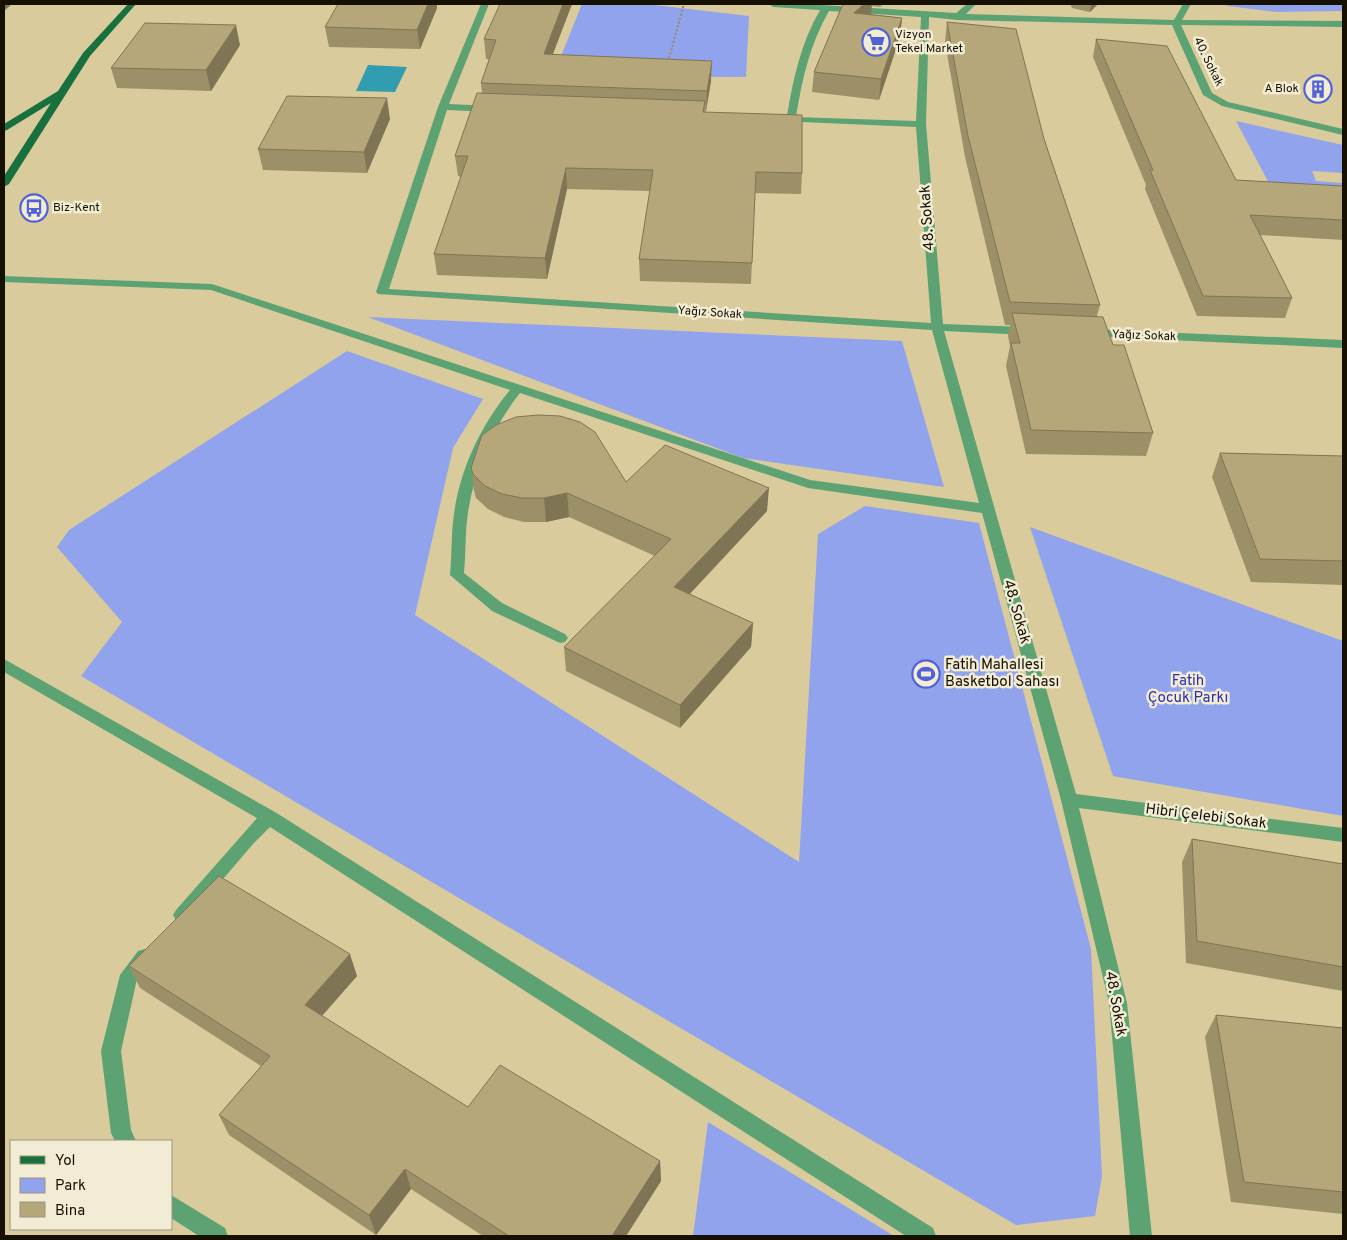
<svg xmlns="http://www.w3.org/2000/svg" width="1347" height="1240" font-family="Overpass,sans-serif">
  <rect width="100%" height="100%" fill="#dacb9c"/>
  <g fill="#91a3ec">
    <path d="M 582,4 L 646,4 L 749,16 L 746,77 L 553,76 Z"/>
    <path d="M 1224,4 L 1343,4 L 1343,11 L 1277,12 L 1228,6 Z"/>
    <path d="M 1236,121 L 1343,145 L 1343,173 L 1312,171 L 1316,181 L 1343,183 L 1343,193 L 1271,187 Z"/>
    <path d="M 368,317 L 902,341 L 944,487 L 743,458 Z"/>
    <path d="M 347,351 L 483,399 L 453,448 L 415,615 L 799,862 L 818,534 L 865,506 L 979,523 L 1091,949 L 1102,1176 L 1095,1216 L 1016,1225 L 81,676 L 122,622 L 57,547 L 69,530 Z"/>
    <path d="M 1030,527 L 1343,641 L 1343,816 L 1113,776 Z"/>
    <path d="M 708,1122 L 894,1236 L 693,1236 Z"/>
  </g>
  <path fill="#329cb0" d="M 368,65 L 407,67 L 395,92 L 356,91 Z"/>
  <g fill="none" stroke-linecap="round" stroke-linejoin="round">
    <path stroke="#968b67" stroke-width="2" stroke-dasharray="2 2" stroke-linecap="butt" d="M 668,62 L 684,4"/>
    <g fill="#5ca272" fill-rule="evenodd">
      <path d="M 481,4 L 489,4 L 449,104 L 491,106 L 496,109 L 491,112 L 447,110 L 389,289 L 931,323 L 916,127 L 779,121 L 779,117 L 787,116 C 793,79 801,43 820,10 L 773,7 L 769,4 L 804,4 L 956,13 L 967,4 L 976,4 L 966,14 L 1174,20 L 1183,4 L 1191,4 L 1182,20 L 1343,21 L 1343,27 L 1181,25 L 1212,93 L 1228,102 L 1343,129 L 1343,135 L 1222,106 L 1203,95 L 1172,25 L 957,20 L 929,17 L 926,124 L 943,324 L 1028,327 L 1034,331 L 1028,335 L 944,331 L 1076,794 L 1343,828 L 1343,842 L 1079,808 L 1127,1003 L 1152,1236 L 1130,1236 L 1109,1003 L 1061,800 L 982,513 L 808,488 L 520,393 C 493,427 475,468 468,512 C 465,532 466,553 464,573 L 502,603 L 565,634 L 568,638 L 565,642 L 560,643 L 492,611 L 450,575 C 452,555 451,534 454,514 C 460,469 481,425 510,390 L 211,290 L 4,282 L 4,276 L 212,284 L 810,480 L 979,503 L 932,330 L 378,294 L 376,292 L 438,107 ZM 829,11 L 921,17 L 916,121 L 796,117 C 802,79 810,44 829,11 Z"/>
      <path d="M 1088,329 L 1343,340 L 1343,348 L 1084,336 L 1082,333 L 1084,330 Z"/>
      <path d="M 4,659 L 275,812 L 933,1228 L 936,1236 L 906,1236 L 270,827 L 253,844 L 188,920 L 182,923 L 176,920 L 173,915 L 176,910 L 257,818 L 4,672 Z"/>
      <path d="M 145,949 L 152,951 L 154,957 L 137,979 L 121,1051 L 131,1130 L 136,1141 L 115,1141 L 111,1133 L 101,1051 L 120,975 L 138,951 Z"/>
      <path d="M 171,1195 L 225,1228 L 228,1236 L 199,1236 L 171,1218 Z"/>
    </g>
    <path fill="#18703e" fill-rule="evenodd" d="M 128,4 L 136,4 L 90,56 L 9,184 L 4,187 L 4,176 L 51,103 L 7,130 L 4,131 L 4,124 L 58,91 L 83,53 Z"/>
  </g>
  <g fill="#9c9068">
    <path d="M 338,4 L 437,4 L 437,8 L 420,49 L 329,47 L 325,27 Z"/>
    <path d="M 572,4 L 553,54 L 711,81 L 706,111 L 705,111 L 705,112 L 802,173 L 801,194 L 755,193 L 751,284 L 640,281 L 639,259 L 650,191 L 567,189 L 547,279 L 437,275 L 434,254 L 461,177 L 458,176 L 455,156 L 482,93 L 481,83 L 489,59 L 486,59 L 484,39 Z"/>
    <path d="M 843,4 L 883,4 L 880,7 L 871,6 L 871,14 L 902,18 L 900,37 L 879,100 L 812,92 L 814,72 Z"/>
    <path d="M 1070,4 L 1098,4 L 1090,12 L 1072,8 Z"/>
    <path d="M 947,22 L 1044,139 L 1100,305 L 1097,316 L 1113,345 L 1153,433 L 1146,456 L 1026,454 L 1006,366 L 1010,346 L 1008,336 L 1010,325 L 1005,325 L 965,157 L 945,42 Z"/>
    <path d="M 1096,39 L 1236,180 L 1343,186 L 1343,240 L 1260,235 L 1292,298 L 1285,318 L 1197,316 L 1145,189 L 1146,185 L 1093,57 Z"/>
    <path d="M 240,45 L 211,91 L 117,88 L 111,68 Z"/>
    <path d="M 390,119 L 367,173 L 263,170 L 258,149 Z"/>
    <path d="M 1220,453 L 1343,456 L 1343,585 L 1251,582 L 1212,477 Z"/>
    <path d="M 471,468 L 626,482 L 767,511 L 689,594 L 753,623 L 751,647 L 680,728 L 566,671 L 564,647 L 655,556 L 569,517 L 546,522 L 524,522 L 504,517 L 488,509 L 476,498 L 474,491 Z"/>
    <path d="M 1192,839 L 1343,864 L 1343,991 L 1186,963 L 1182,862 Z"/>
    <path d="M 129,966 L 357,976 L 322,1016 L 468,1107 L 660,1161 L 661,1181 L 626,1236 L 483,1236 L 411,1189 L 376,1235 L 229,1135 L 219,1115 L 261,1066 L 140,988 Z"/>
    <path d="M 1216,1015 L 1343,1028 L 1343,1214 L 1231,1202 L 1205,1037 Z"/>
  </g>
  <g fill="#7f7555">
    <path d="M 4,4 L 12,4 L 4,11 Z"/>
    <path d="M 428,4 L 437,4 L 437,8 L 420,49 L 417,30 Z"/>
    <path d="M 563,4 L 572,4 L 545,74 L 544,54 Z"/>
    <path d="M 864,4 L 872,4 L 871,16 L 854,13 Z"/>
    <path d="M 1091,4 L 1098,4 L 1090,12 Z"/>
    <path d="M 902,18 L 900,37 L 879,100 L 881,79 Z"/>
    <path d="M 236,25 L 240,45 L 211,91 L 206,70 Z"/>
    <path d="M 712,61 L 711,81 L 706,111 L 707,91 Z"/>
    <path d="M 387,98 L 390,119 L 367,173 L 364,152 Z"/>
    <path d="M 566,168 L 567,189 L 547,279 L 545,258 Z"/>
    <path d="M 769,488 L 767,511 L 674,611 L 674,587 Z"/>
    <path d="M 567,493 L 569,517 L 546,522 L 544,498 Z"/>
    <path d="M 753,623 L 751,647 L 680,728 L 680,705 Z"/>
    <path d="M 350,954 L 357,976 L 312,1027 L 305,1005 Z"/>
    <path d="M 660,1161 L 661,1181 L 626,1236 L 612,1236 Z"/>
    <path d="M 405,1169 L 411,1189 L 376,1235 L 369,1215 Z"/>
  </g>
  <g fill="#b5a779" stroke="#7f7555">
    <path d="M 338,4 L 428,4 L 417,30 L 325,27 Z"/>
    <path d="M 500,4 L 563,4 L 544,54 L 712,61 L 707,91 L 481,83 L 496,40 L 484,39 Z"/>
    <path d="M 843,4 L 864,4 L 854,13 L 902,18 L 881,79 L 814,72 Z"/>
    <path d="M 947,22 L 1016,29 L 1044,139 L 1100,305 L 1010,302 L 968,136 Z"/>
    <path d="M 145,23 L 236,25 L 206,70 L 111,68 Z"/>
    <path d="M 1096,39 L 1167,46 L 1236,180 L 1343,186 L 1343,220 L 1250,215 L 1292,298 L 1203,296 L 1150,170 L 1153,170 Z"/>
    <path d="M 477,93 L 705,101 L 703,112 L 802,115 L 802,173 L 756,172 L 752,263 L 639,259 L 653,170 L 566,168 L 545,258 L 434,254 L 468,156 L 455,156 Z"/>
    <path d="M 287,96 L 387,98 L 364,152 L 258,149 Z"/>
    <path d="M 1012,313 L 1103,317 L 1113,345 L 1124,345 L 1153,433 L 1031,430 L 1011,343 L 1020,343 Z"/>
    <path d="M 538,415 L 560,416 L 580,422 L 595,432 L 626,482 L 665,445 L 769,488 L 674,587 L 753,623 L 680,705 L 564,647 L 671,539 L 567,493 L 544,498 L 522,498 L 502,494 L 485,486 L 473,474 L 471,468 L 482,435 L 496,425 L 516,417 Z"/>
    <path d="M 1220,453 L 1343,456 L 1343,561 L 1260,559 Z"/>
    <path d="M 1192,839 L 1343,864 L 1343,967 L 1197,941 Z"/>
    <path d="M 219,876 L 350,954 L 305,1005 L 468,1107 L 500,1065 L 660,1161 L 612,1236 L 509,1236 L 405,1169 L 369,1215 L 219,1115 L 270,1056 L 129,966 Z"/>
    <path d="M 1216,1015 L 1343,1028 L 1343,1192 L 1244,1182 Z"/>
  </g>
  <defs>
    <g id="supermarket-ring" transform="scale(1.4375)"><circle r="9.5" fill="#f3ecd4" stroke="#5161d7" stroke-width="1.5"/><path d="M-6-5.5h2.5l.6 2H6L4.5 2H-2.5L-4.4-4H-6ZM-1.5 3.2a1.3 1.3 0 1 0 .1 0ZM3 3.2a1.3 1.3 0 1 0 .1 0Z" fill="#5161d7"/></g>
    <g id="building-ring" transform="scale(1.4375)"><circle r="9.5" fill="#f3ecd4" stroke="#5161d7" stroke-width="1.5"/><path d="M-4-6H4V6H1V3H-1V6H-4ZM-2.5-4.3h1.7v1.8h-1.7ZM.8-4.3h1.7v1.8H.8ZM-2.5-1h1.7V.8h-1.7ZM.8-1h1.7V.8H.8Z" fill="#5161d7"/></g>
    <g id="bus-ring" transform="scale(1.4375)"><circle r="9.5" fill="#f3ecd4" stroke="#5161d7" stroke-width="1.5"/><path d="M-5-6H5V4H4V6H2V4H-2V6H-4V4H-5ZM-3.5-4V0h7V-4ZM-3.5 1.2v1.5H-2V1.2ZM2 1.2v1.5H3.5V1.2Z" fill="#5161d7"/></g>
    <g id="stadium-ring" transform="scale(1.4375)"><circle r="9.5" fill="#f3ecd4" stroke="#5161d7" stroke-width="1.5"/><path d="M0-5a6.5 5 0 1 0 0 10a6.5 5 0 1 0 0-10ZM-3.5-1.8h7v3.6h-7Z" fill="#5161d7"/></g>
  </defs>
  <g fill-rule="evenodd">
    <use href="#supermarket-ring" x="876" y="42"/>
    <use href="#building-ring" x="1318" y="89"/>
    <use href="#bus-ring" x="34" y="208"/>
    <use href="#stadium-ring" x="926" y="674"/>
  </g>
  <g text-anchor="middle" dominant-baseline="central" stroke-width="5" stroke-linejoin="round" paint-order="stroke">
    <g font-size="12" fill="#151001" stroke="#f3ecd4" text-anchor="start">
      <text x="895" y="35">Vizyon<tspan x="895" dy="14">Tekel Market</tspan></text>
      <text x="1299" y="89" text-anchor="end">A Blok</text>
      <text x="53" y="208">Biz-Kent</text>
    </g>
    <g font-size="12" fill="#151001" stroke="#f3ecd4">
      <text transform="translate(1208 62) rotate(64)">40. Sokak</text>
      <text transform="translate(710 313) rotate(4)">Yağız Sokak</text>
      <text transform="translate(1144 336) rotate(2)">Yağız Sokak</text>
    </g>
    <g font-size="15" fill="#151001" stroke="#f3ecd4">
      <text transform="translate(928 218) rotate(-94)">48. Sokak</text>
      <text transform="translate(1016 612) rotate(74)">48. Sokak</text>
      <text transform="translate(1206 817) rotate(7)">Hibri Çelebi Sokak</text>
      <text transform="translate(1115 1004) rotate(80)">48. Sokak</text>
    </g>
    <g font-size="15" fill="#151001" stroke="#f3ecd4" text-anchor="start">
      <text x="945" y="665">Fatih Mahallesi<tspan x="945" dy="17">Basketbol Sahası</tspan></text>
    </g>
    <g font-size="15" fill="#2e2fad" stroke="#f3ecd4">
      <text x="1188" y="681">Fatih<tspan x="1188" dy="17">Çocuk Parkı</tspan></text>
    </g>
  </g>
  <rect width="1347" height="1240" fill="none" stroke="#151001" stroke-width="10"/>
  <rect x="10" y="1140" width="162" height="90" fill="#f3ecd4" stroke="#9a9480"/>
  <rect x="20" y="1156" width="25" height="8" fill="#18703e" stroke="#9a9480"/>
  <text x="55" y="1165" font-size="15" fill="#151001">Yol</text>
  <rect x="20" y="1178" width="25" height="15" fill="#91a3ec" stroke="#9a9480"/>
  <text x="55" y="1190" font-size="15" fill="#151001">Park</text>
  <rect x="20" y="1202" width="25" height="15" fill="#b5a779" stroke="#9a9480"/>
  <text x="55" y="1215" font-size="15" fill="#151001">Bina</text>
</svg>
